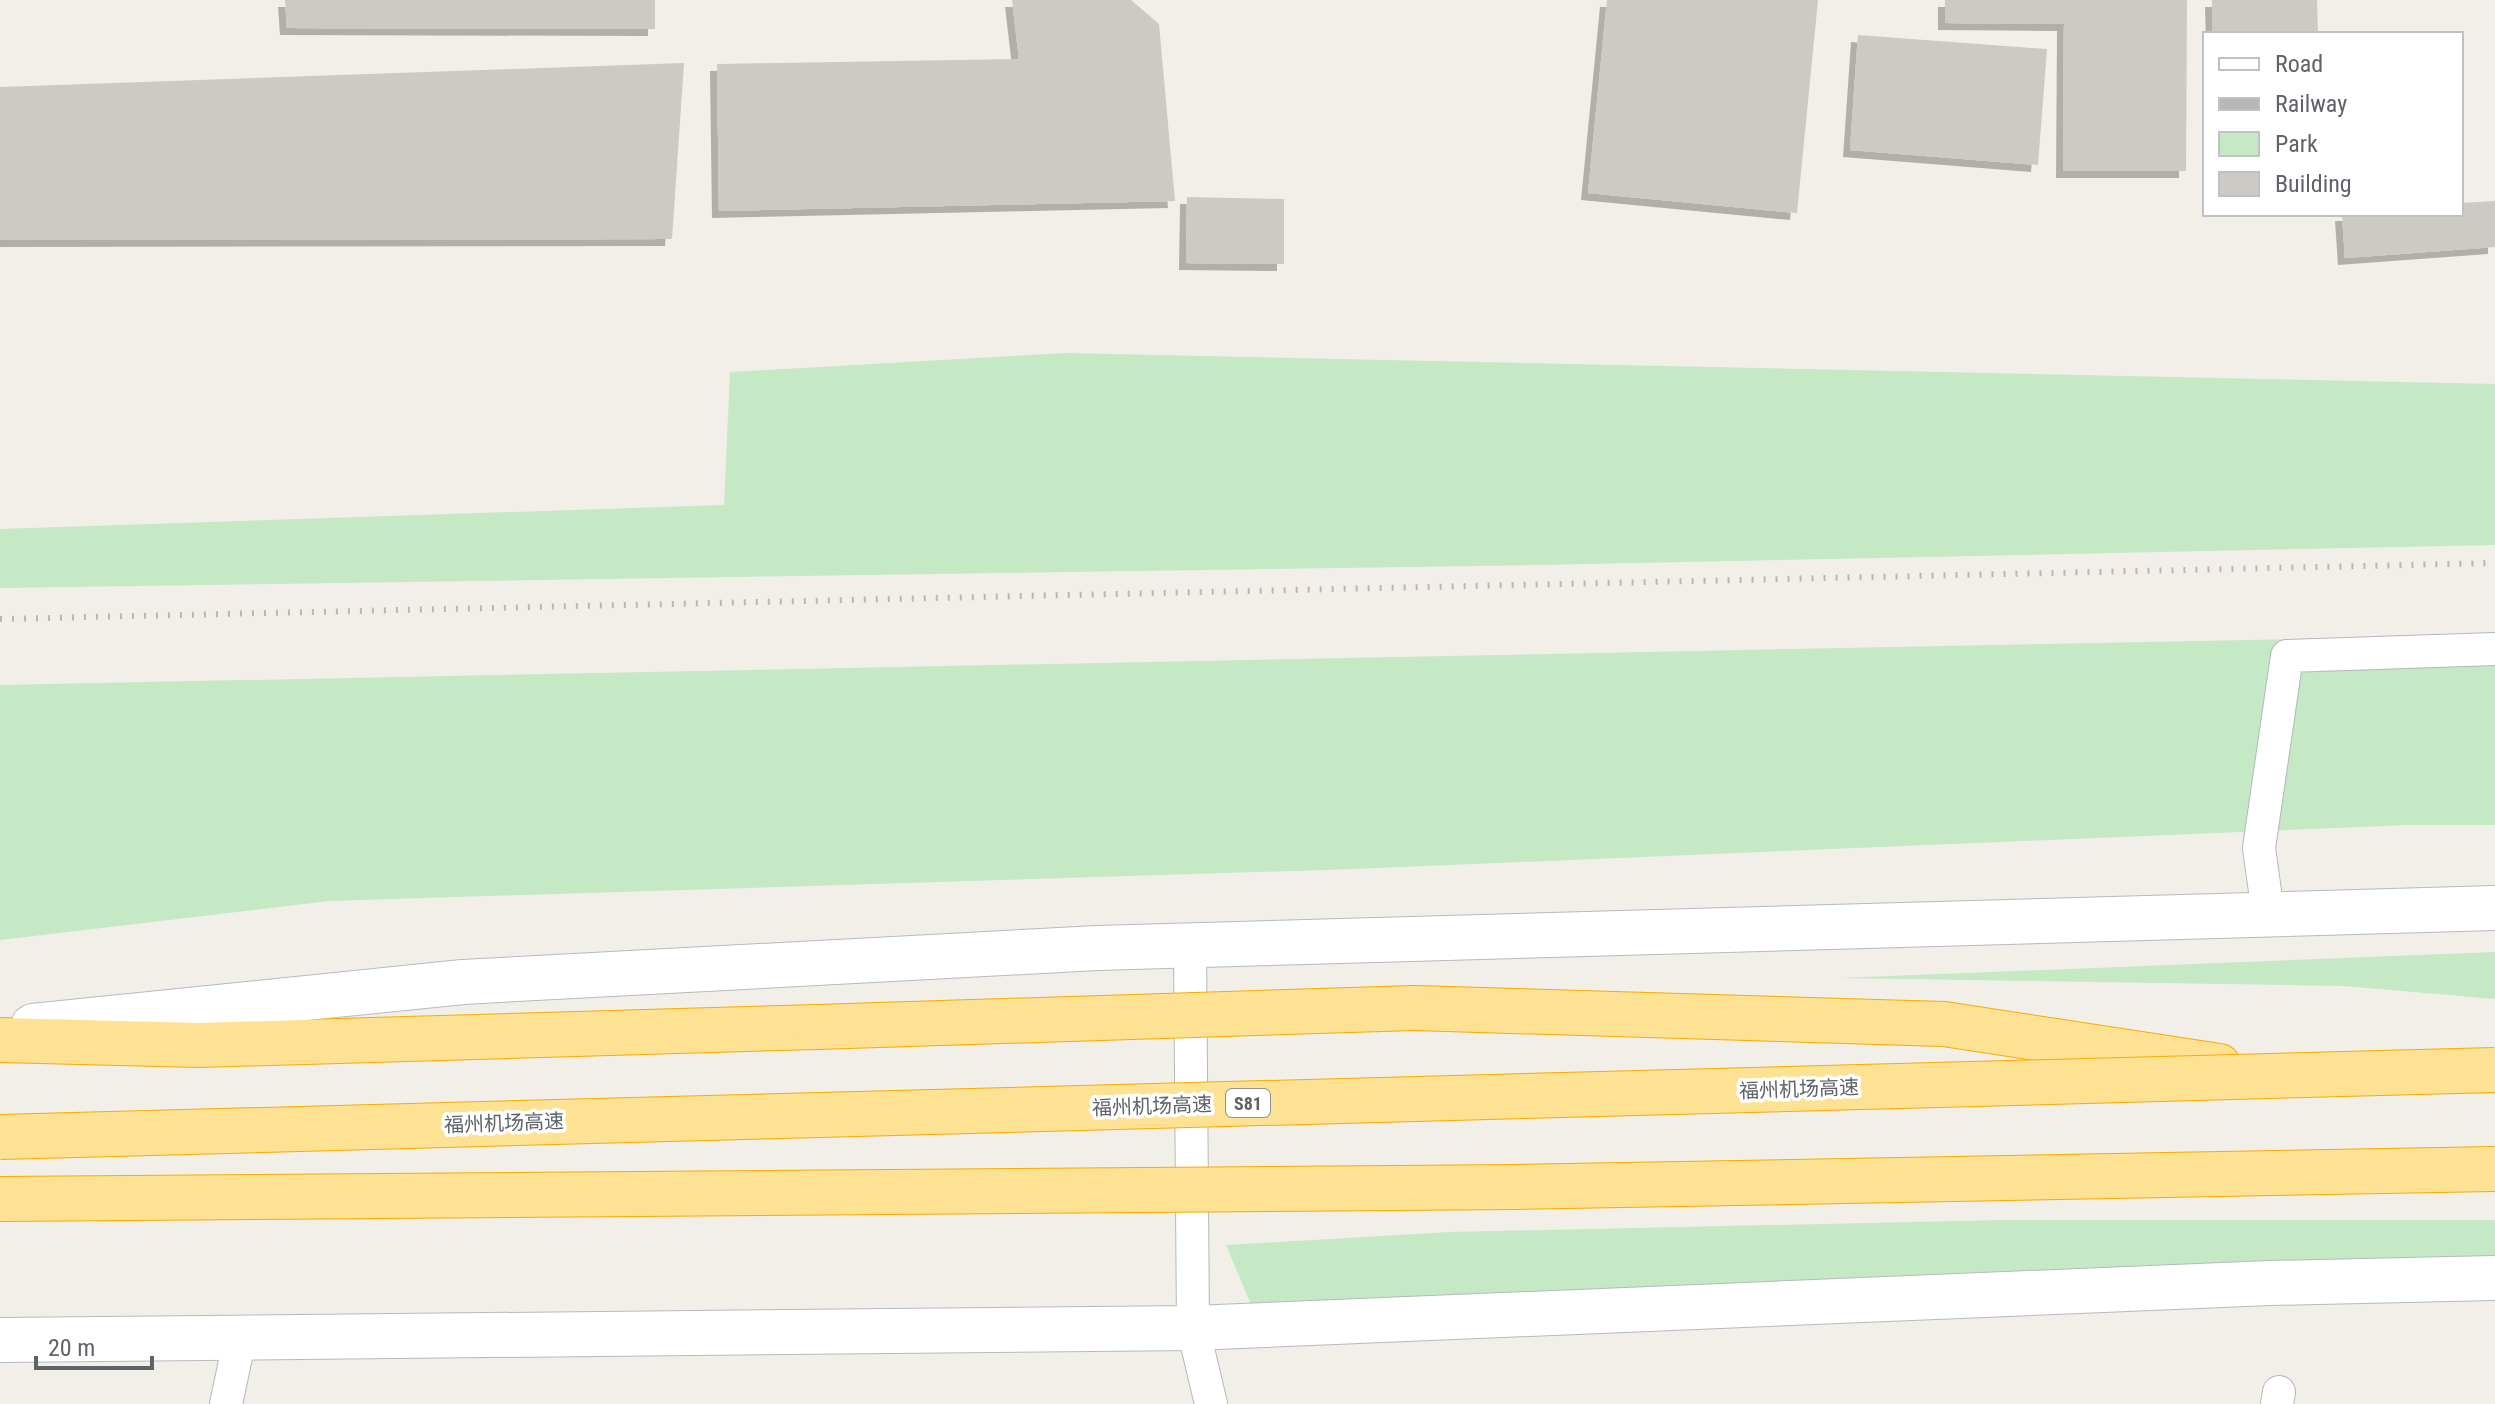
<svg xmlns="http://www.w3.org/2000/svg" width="2495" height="1404" font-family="'Roboto Condensed','Noto Sans SC',sans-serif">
  <defs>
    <filter id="shadow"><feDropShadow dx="-7" dy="7" stdDeviation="0" flood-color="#0004"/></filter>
  </defs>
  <rect width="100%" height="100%" fill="#f1efe8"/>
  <g fill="#c5e8c5">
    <path d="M 1065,353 L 2495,384 L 2495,545 L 1539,565 L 0,588 L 0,529 L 724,505 L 730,372 Z"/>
    <path d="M 2495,635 L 2495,825 L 2407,825 L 1355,869 L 329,901 L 0,940 L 0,685 Z"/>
    <path d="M 2495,952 L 2495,999 L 2344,986 L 1840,978 Z"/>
    <path d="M 2004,1220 L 2495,1220 L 2495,1259 L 1252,1307 L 1226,1245 L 1450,1232 Z"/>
  </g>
  <g fill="#cccac5" filter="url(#shadow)">
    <path d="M 285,0 L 655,0 L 655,29 L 287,28 Z"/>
    <path d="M 1012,0 L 1131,0 L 1159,24 L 1175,201 L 719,211 L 717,64 L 1019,59 Z"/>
    <path d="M 1607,0 L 1818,0 L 1797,213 L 1588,193 Z"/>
    <path d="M 1945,0 L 2187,0 L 2186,171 L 2063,171 L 2064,24 L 1945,23 Z"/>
    <path d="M 2212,0 L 2317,0 L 2318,34 L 2213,34 Z"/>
    <path d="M 1858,35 L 2047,49 L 2038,165 L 1850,150 Z"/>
    <path d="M 684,63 L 672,239 L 0,240 L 0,87 Z"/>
    <path d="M 1187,197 L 1284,199 L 1284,264 L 1186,263 Z"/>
    <path d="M 2495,201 L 2495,247 L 2345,258 L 2342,214 L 2461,214 L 2461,203 Z"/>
  </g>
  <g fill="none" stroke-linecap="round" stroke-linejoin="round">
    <g stroke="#b5b8bc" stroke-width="34">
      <g id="minor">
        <path d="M 2268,913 L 2259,848 L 2287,656 L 2495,649"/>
        <path d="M 1190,945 L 1193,1328 L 1211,1404"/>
        <path d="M 226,1404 L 240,1338"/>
        <path d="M 2277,1404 L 2279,1392"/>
      </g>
    </g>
    <g stroke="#b6babf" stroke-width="46">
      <g id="secondary">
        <path d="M 33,1026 L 463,982 L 1097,948 L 2495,908"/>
        <path d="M 0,1340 L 1193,1328 L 2270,1283 L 2495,1278"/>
      </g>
    </g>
    <g stroke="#f9ab00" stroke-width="46">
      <g id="motorway">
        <path d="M 1414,1008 L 1944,1024 L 2219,1066"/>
        <path d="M 0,1040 L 199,1045 L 817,1027"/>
      </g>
    </g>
    <use href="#minor" stroke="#fff" stroke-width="32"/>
    <use href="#secondary" stroke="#fff" stroke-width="44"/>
    <use href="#motorway" stroke="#fde293" stroke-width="44"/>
    <path stroke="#b6b7b8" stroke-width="6" stroke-dasharray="2 10" stroke-linecap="butt" d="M 0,619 L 2495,563"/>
    <g stroke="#f9ab00" stroke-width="46" stroke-linecap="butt">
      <g id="motorway-bridge">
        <path d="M 817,1027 L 1414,1008"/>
        <path d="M 0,1137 L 2495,1070"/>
        <path d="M 0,1199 L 1515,1187 L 2495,1169"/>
      </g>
    </g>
    <use href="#motorway-bridge" stroke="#fde293" stroke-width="44"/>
  </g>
  <g text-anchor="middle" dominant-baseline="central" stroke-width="7" stroke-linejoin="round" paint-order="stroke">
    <rect fill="#fff" stroke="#8f9295" stroke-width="2" x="1226" y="1089" width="44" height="28" rx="6"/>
    <g font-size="18" font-weight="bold" fill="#5f6368">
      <text x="1248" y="1103">S81</text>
    </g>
    <g font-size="20" fill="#5f6368" stroke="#fff">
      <text transform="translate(1799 1089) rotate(-2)">福州机场高速</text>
      <text transform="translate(1152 1106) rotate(-2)">福州机场高速</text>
      <text transform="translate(504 1123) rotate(-2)">福州机场高速</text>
    </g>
  </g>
  <rect x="2203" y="32" width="260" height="184" fill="#ffffff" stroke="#bfc1c3" stroke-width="2"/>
  <rect x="2219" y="58" width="40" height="12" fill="#ffffff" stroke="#bfc1c3" stroke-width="2"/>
  <text x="2275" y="72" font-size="24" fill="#5f6368">Road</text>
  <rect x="2219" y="98" width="40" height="12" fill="#b6b7b8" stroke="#bfc1c3" stroke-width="2"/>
  <text x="2275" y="112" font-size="24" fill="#5f6368">Railway</text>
  <rect x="2219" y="132" width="40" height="24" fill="#c5e8c5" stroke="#bfc1c3" stroke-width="2"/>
  <text x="2275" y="152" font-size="24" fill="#5f6368">Park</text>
  <rect x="2219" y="172" width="40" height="24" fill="#cccac5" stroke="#bfc1c3" stroke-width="2"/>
  <text x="2275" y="192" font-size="24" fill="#5f6368">Building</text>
  <path d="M36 1356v12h116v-12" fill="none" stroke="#5f6368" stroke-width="4"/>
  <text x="48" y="1356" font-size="24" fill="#5f6368" stroke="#ffffff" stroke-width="6" paint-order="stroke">20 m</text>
</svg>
